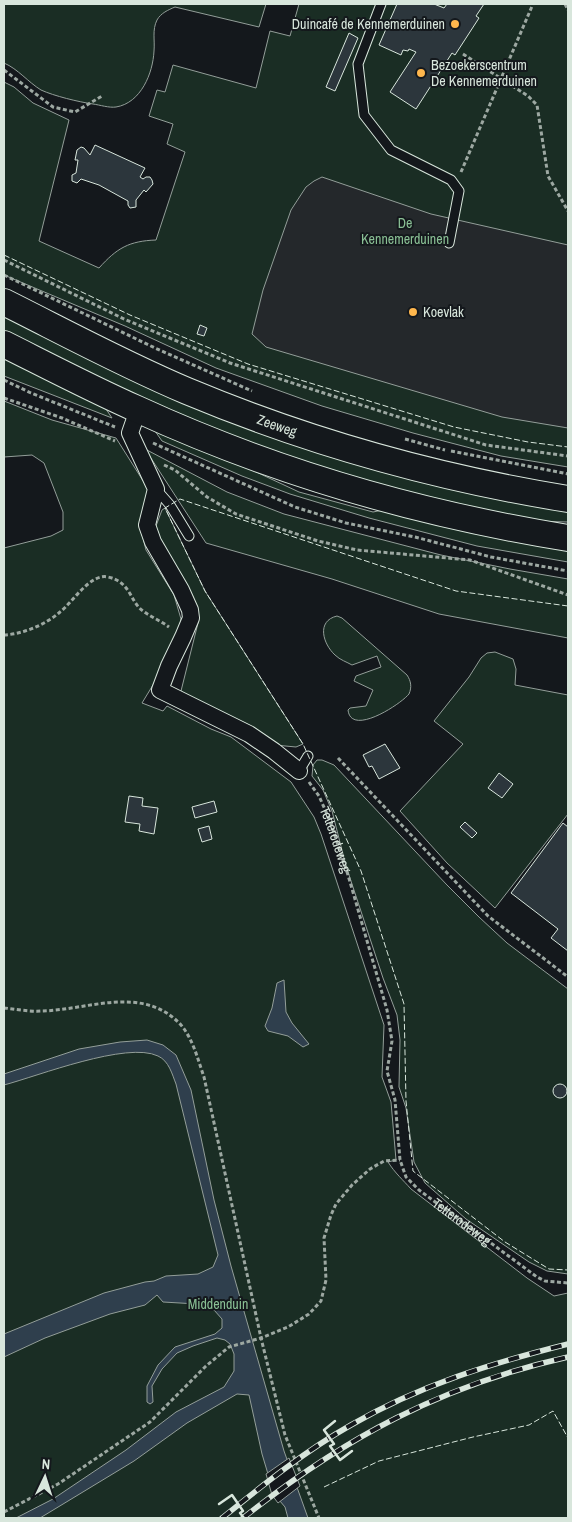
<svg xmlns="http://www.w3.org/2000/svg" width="572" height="1522" font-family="'Archivo Narrow',sans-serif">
  <rect width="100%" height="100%" fill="#14181c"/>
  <g fill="#1a2d24" stroke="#939e99">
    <path d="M 4,4 L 266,4 L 259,27 L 175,7 C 168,10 161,13 157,20 C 152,30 155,40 154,51 C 153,73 141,103 116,107 C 109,108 100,105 93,104 C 79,102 54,96 41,90 C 28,82 18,69 4,63 Z"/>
    <path d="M 299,4 L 568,4 L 568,467 L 501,456 L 413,433 L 322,406 L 216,368 L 125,326 L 4,275 L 4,82 L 14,87 L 33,103 L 69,120 L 39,241 L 99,268 C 117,248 129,241 156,240 L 185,152 L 167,144 L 173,124 L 149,116 L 157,90 L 165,92 L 173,65 L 256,88 L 270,31 L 290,36 Z"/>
    <path d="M 4,313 L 226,418 L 568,508 L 568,522 L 530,521 L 413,497 L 227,436 L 4,335 Z"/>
    <path d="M 4,358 L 106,409 L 112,418 L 4,376 Z"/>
    <path d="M 4,401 L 52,420 L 116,438 L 152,495 L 141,530 L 146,550 L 174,595 L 181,619 L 178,636 L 167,662 L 142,703 L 163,711 L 167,706 L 211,729 L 231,737 L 291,782 L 314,817 L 321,834 L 384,1025 L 382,1077 L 391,1102 L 396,1160 L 388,1162 C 395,1173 403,1180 411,1189 L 527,1278 L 554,1296 L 568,1293 L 568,1518 L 4,1518 L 4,548 L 51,536 L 63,530 L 63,512 L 44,463 L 32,455 L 4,457 Z"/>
    <path d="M 155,431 L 209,450 L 299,492 L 373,512 L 388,509 L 568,546 L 568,562 L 477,546 L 369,518 L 290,494 L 242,476 L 162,441 Z"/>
    <path d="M 145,449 L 227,492 L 284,514 L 441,555 L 510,569 L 568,579 L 568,638 L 439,614 L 332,579 L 206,543 Z"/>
    <path d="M 165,508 L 205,591 L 303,744 L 296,747 L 275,745 L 180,695 L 198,623 L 196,606 L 159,543 L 156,526 L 162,510 Z"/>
    <path d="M 337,616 L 342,618 L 407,675 C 411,681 412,687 409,694 C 401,704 351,737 348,710 L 350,708 L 366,706 L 373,690 L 354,681 L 356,676 L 381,667 L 377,656 L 352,665 C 347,662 340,660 335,655 C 323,644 316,621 337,616 Z"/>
    <path d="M 495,652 L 513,659 L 516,669 L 515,685 L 568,695 L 568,814 L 495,908 L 447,863 L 400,811 L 463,744 L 434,721 L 469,677 L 481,658 L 487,653 Z"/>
    <path d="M 317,760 L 322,760 L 334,765 L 447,885 L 479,917 L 507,943 L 568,989 L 568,1274 L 547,1271 L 529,1262 L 466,1219 L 425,1183 L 414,1162 L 406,1108 L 399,1087 L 400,1040 L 397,1015 L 383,978 L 346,866 L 332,811 L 323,790 L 312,776 L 313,765 Z"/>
  </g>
  <path fill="#24282b" stroke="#939e99" d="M 322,177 L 431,214 L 568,245 L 568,428 L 502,417 L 266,347 L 252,334 L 263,290 L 291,210 L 306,187 L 314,181 Z"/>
  <g fill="#2f3f4d" stroke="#939e99">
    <path d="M 284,980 L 286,1012 L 292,1023 L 309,1044 L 303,1047 L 288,1036 L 268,1031 L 265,1026 L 272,1008 L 277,983 Z"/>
    <path d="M 147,1040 L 163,1045 L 176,1055 L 191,1090 L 214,1200 L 231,1266 L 284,1451 L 308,1518 L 288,1518 L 285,1507 L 274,1494 L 262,1454 L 249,1395 L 237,1394 L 187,1423 L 134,1461 L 40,1518 L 16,1518 L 53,1499 L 126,1450 L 176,1412 L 224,1387 L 234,1371 L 234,1354 L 230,1344 L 225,1340 L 217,1338 L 193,1346 L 177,1353 L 162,1369 L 152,1386 L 153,1402 L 150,1404 L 147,1402 L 147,1386 L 158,1365 L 175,1347 L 215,1334 L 222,1328 L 222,1319 L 214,1310 L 197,1304 L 163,1302 L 157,1295 L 145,1305 L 110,1314 L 45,1338 L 4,1357 L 4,1334 L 104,1293 L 145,1282 L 154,1281 L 166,1276 L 198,1274 L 213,1267 L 218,1255 L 176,1084 C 172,1074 169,1061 158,1056 C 127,1041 38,1076 4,1085 L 4,1074 L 79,1049 L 120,1042 Z"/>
  </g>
  <path fill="#14181c" stroke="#939e99" d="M 289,1458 L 300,1486 L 278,1503 L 272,1495 L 266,1474 Z"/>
  <g fill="#2c363c" stroke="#d8e6dc">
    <path d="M 397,4 L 434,4 L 444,8 L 447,4 L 484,4 L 476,16 L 479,18 L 455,55 L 452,53 L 416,109 L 390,92 L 416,52 L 409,49 L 408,51 L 403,50 L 401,55 L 379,45 Z"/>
    <path d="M 349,33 L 358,38 L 335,91 L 326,87 Z"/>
    <path d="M 95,145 L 145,168 L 140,177 L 143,179 L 146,177 L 150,177 L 152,180 L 153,184 L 146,192 L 144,190 L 136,200 L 136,207 L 130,208 L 128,205 L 128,201 L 99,185 L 81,179 L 77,183 L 72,181 L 72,175 L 76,173 L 78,160 L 75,160 L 77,150 L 81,147 L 84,148 L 90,155 Z"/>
    <path d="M 200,325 L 207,328 L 204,336 L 197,334 Z"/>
    <path d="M 385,744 L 400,768 L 379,779 L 372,766 L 369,767 L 363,755 Z"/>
    <path d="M 499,773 L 513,784 L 502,798 L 488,788 Z"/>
    <path d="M 129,796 L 143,798 L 142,806 L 158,808 L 154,834 L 139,831 L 140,824 L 125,822 Z"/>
    <path d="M 214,801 L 217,812 L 195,818 L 192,807 Z"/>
    <path d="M 465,822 L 477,833 L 472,838 L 460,827 Z"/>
    <path d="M 563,823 L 568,827 L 568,951 L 551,938 L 558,929 L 511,893 Z"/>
    <path d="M 209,826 L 212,839 L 202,842 L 198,829 Z"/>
    <circle cx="560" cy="1091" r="7"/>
  </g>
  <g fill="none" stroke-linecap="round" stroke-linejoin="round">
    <g stroke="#d8e6dc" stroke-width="11">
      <g id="lane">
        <path d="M 381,4 L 358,64 L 364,115 L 391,150 L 451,180 L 459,191 L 449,243"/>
        <path d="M 156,489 L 170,505 L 189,536"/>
        <path d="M 299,771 L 308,756"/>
      </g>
    </g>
    <g stroke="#d8e6dc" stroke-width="18">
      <path id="street" d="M 138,410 L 130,433 L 156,489 L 147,525 L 153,542 L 181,590 L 190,610 L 191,618 L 183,637 L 169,666 L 160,690 L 249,734 L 274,751 L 299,771"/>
    </g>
    <g stroke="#d8e6dc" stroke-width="28">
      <g id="primary">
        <path id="s2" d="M 4,302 C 64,332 125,365 187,391 C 309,442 438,478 568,499"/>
        <path d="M 4,344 C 48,366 92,389 137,409 C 274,472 420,514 568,538"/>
      </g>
    </g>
    <g stroke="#9da8a2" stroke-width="3" stroke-dasharray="4 2.5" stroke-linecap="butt">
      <path d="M 565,4 L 568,10"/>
      <path d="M 463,54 L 528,96 L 537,105 L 548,176 L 568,211"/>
      <path d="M 4,70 L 53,107 L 75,112 L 102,96"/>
      <path d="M 461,172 L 533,4"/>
      <path d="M 4,260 L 124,319 L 230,363 L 486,445 L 568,456"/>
      <path d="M 4,275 L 155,348 L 252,391"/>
      <path d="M 4,380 L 31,393 L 115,427"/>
      <path d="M 4,398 L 62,418 L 115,441"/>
      <path d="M 405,439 L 445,450"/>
      <path d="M 153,443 L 295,507 L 346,523 L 415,537 L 491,557 L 568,571"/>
      <path d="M 451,451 L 568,474"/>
      <path d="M 164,465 L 175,470 L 207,497 L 236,514 L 318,541 L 357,550 L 470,560 L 568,595"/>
      <path d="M 4,635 C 23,634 45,625 60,612 C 73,602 90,573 108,577 C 131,582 130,602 143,611 C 151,617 161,621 169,627"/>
      <path d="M 338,758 L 488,916 L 568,977"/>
      <path id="s1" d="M 309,782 L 319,796 L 330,821 L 348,875 L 387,1010 L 392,1041 L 387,1071 L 395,1100 L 400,1160 L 406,1177 L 419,1190 L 537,1277 L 545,1281 L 568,1283"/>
      <path d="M 4,1008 C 16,1009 29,1012 42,1011 C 88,1010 143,984 181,1025 C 193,1039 198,1060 204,1077 L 261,1338 L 285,1435 L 319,1518"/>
      <path d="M 4,1512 L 58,1484 L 150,1422 L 206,1366 L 229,1347 L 261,1338 L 288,1327 L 309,1314 L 321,1301 L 326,1280 L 324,1238 L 331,1215 L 336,1204 L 352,1185 L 370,1169 L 384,1161 L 400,1160"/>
    </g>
    <use href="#lane" stroke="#14181c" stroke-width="9"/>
    <use href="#street" stroke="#14181c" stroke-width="16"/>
    <use href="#primary" stroke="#14181c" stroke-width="26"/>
    <g stroke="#d8e6dc" stroke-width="5.5">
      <g id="rail">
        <path d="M 222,1518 C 263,1485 305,1451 351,1425 C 420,1385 492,1363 568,1344"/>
        <path d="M 243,1518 C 344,1438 442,1385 568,1357"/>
      </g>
    </g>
    <use href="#rail" stroke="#14181c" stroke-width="4" stroke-dasharray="11" stroke-linecap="butt"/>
    <g stroke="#d8e6dc" stroke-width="1" stroke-dasharray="6 2.5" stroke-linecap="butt">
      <path d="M 4,255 L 130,315 L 248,364 L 454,427 L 528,442 L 568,447"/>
      <path d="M 568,606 L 456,591 L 180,499 L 165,508 L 205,591 L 303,744 L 361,871 L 404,1004 L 406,1101 L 413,1171 L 505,1242 L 549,1269 L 568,1270"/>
      <path d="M 324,1487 L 379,1461 L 473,1437 L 529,1425 L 553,1411 L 568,1438"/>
    </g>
    <g stroke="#d8e6dc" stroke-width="2.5">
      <path d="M 335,1421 L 324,1430 L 334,1444 L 330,1446 L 340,1460 L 352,1451"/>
      <path d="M 219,1504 L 232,1495 L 243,1511 L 240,1513 L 244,1518"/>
    </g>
  </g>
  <g fill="#ffb74d" stroke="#14181c" stroke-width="2">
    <circle cx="455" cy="24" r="5"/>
    <circle cx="421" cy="73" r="5"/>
    <circle cx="413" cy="312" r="5"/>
  </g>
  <g text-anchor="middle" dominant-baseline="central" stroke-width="4" stroke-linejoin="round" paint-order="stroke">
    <g font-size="14" fill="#d8e6dc" stroke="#14181c" text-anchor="start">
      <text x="445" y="24" text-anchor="end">Duincafé de Kennemerduinen</text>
      <text x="431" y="65">Bezoekerscentrum<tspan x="431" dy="16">De Kennemerduinen</tspan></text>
      <text x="423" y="312">Koevlak</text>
    </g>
    <g font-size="14" fill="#8ac095" stroke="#14181c">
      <text x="405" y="223">De<tspan x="405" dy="16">Kennemerduinen</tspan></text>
      <text x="218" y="1304">Middenduin</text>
    </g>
    <g font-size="14" fill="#d8e6dc" stroke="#14181c">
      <text stroke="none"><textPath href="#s2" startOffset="300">Zeeweg</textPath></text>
      <text stroke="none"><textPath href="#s1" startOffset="64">Tetterodeweg</textPath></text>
      <text stroke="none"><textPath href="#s1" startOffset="484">Tetterodeweg</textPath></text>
    </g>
  </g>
  <rect width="572" height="1522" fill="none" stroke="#d8e6dc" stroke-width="10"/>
  <g transform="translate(45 1477) rotate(4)" stroke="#14181c" stroke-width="4" paint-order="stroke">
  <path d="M0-4L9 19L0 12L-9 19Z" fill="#d8e6dc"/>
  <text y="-8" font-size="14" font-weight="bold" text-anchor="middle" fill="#d8e6dc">N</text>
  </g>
</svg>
